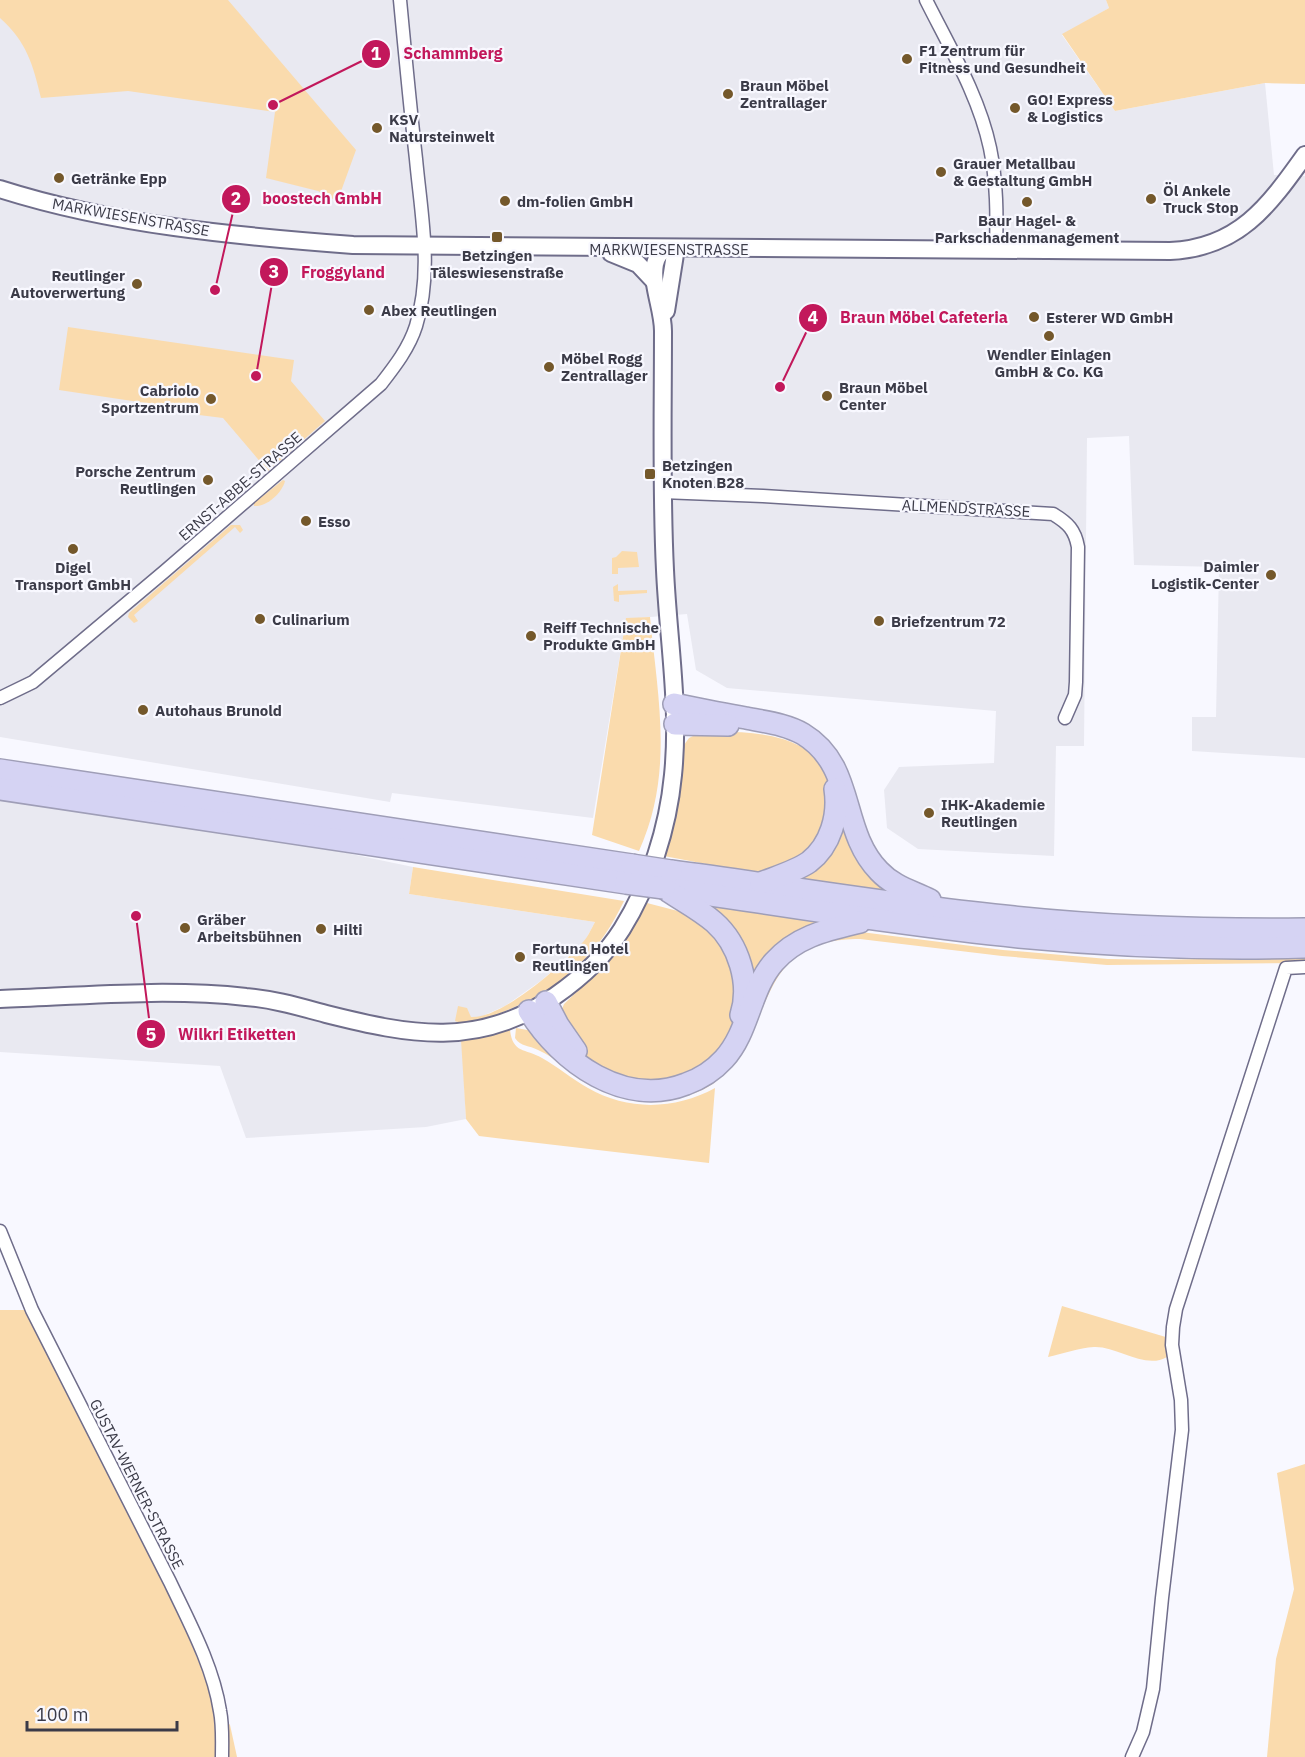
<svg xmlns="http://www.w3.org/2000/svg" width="1305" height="1757" font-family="'IBM Plex Sans',sans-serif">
  <rect width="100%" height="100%" fill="#f8f8ff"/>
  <g fill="#e9e9f1">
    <path d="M 0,0 L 1106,0 L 1109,8 L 1062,35 L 1115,111 L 1265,83 L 1274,175 L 1305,176 L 1305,758 L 1192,751 L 1192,717 L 1216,717 L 1219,567 L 1134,565 L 1129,436 L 1087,438 L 1084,746 L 1056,746 L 1054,856 L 918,849 L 887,828 L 884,790 L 899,767 L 994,763 L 996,711 L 727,688 L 696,670 L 687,614 L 626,619 L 593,818 L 392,793 L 390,802 L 0,737 Z"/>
    <path d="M 0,798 L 55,809 L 308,845 L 413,867 L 409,894 L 595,922 L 585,941 L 542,980 L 505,1006 L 480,1017 L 461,1023 L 466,1119 L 426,1127 L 246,1138 L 220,1066 L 0,1052 Z"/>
  </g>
  <g fill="#fadbad">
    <path d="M 0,0 L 228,0 L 356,150 L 340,194 L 333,199 L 318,191 L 266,178 L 275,112 L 128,91 L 41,98 C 33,65 27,42 0,18 Z"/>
    <path d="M 1106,0 L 1305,0 L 1305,84 L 1265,83 L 1115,111 L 1062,34 L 1109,8 Z"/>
    <path d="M 68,327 L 294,360 L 291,381 L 325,421 L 268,471 L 223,418 L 199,415 L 199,411 L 59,390 Z"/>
    <path d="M 283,480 L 285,481 C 282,493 267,507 254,506 L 254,503 Z"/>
    <path d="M 231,525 L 240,525 L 243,530 L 240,533 L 235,527 L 134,615 L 138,621 L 134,623 L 128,617 L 129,613 Z"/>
    <path d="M 622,551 L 637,552 L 639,567 L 618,568 L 618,574 L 612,574 L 612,558 L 616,557 Z"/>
    <path d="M 618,584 L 618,591 L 647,590 L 647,593 L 619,595 L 619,602 L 614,601 L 613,587 Z"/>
    <path d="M 650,617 C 658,699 674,773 639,851 L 592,835 L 626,618 Z"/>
    <path d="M 701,732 C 745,731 819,730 830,786 C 832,797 822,833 819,845 L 773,873 L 732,869 L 664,856 L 675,817 L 684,745 L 689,738 Z"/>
    <path d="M 840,816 L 913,902 L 784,879 Z"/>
    <path d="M 413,867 L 624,901 C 601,949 570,982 521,1004 C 508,1010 496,1016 482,1019 C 473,1021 463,1025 455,1021 L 458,1006 L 467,1008 L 471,1017 C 502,1019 562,965 583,942 C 588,937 591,929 595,922 L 409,894 Z"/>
    <path d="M 688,899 L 838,921 L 754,987 Z"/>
    <path d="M 647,903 L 697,916 L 734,958 L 739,1009 L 727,1041 L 705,1066 L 673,1081 L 624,1079 L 595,1064 L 583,1054 L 560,1014 L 564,1004 L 614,956 Z"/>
    <path d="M 861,932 L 1003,950 L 1108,959 L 1163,960 L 1305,956 L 1305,963 L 1107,965 L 1002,956 L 860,939 C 834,939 812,943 792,960 C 771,979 763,1011 750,1036 C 742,1053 729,1071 714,1083 C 695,1097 659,1104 635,1100 C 618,1097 604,1088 589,1081 C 571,1072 556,1058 538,1050 C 529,1045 521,1047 515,1038 L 516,1028 L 533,1031 L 589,1076 L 696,1085 L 769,980 L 800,947 Z"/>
    <path d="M 510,1030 C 513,1054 525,1048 542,1058 C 558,1067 572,1079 588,1088 C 628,1111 675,1110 715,1088 L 709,1163 L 479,1136 L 466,1119 L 461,1040 Z"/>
    <path d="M 1062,1306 L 1169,1338 L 1167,1357 C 1145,1370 1118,1346 1094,1347 C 1079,1348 1062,1354 1048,1357 Z"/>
    <path d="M 0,1310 L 27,1310 L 166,1582 L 209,1687 L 215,1711 L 218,1757 L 0,1757 Z"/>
    <path d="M 1305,1464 L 1305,1757 L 1267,1757 L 1276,1659 L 1294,1589 L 1277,1473 Z"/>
    <path d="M 224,1717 L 230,1725 L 237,1757 L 226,1757 Z"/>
  </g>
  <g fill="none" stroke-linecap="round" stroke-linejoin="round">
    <g stroke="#6f6d8a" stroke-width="15">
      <g id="street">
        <path d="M 926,0 C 950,48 979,96 990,148 C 997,182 997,216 996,250"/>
        <path d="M 662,492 L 763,496 L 1053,514 C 1068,523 1075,530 1078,547 L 1076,682 L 1075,695 L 1065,718"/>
        <path d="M 0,698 L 33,682 L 165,571 L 381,384 C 395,366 409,348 416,326 C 433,271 421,214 416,159 C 410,106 405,53 400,0"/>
        <path d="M 0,1231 L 32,1310 L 170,1582 C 189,1622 213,1666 220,1711 C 223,1726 222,1742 222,1757"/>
        <path d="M 1132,1757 L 1143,1732 L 1153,1689 L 1162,1598 L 1182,1430 L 1181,1400 L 1172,1345 L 1173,1327 L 1176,1309 L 1286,968 L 1305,967"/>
      </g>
    </g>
    <g stroke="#6f6d8a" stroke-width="20">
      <g id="secondary">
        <path d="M 0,189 C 113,225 235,236 353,245 L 1170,251 C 1238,248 1268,207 1305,155"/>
        <path d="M 611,253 L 638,264 L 654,281"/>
        <path d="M 666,311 L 676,248"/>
        <path d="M 0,999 C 81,996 165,988 246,997 C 273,999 300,1007 326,1014 C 410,1035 478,1049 555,996 C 581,978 605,956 622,929 C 650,884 668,828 673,775 C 680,707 668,638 665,570 C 661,490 663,411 663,331 C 663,309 651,285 655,264 C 657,256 660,252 667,249"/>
      </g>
    </g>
    <g stroke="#9f9eb7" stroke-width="24">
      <g id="highway">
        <path d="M 674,704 C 698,709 722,714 746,718 C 765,722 786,724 803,734 C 856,766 839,830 879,871 C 894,887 912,891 930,900"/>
        <path d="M 675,724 L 728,725"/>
        <path d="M 0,770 L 632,865"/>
        <path d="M 0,789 L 626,883"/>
        <path d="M 671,871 C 785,886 899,906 1014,917 C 1111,927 1208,930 1305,929"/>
        <path d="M 761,883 C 776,877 796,871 809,862 C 831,845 839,815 835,789"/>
        <path d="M 664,888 C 782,905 900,925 1019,937 C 1114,946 1210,950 1305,947"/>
        <path d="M 668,891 C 683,901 700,910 714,922 C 739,944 751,984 741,1015"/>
        <path d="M 546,1002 L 558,1025 L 576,1051"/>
        <path d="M 529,1011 C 561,1063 625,1108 686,1084 C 700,1079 714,1070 724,1059 C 749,1032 750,989 774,962 C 797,936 827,930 860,922"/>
      </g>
    </g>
    <use href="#street" stroke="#fff" stroke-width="12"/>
    <use href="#secondary" stroke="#fff" stroke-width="16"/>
    <use href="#highway" stroke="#d5d3f3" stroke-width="21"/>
    <g stroke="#9f9eb7" stroke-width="24" stroke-linecap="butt">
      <g id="highway-bridge">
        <path d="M 632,865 L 671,871"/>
        <path d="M 626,883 L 664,888"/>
      </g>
    </g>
    <use href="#highway-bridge" stroke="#d5d3f3" stroke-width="21"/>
  </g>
  <g fill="#74582b" stroke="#f8f8ff" stroke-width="2">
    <circle cx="907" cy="59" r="6"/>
    <circle cx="728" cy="94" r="6"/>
    <circle cx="1015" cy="108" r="6"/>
    <circle cx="377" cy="128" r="6"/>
    <circle cx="941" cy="172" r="6"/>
    <circle cx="59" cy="178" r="6"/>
    <circle cx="1151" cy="199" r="6"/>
    <circle cx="505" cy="201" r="6"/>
    <circle cx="1027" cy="202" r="6"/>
    <rect x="491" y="231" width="12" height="12" rx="3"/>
    <circle cx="137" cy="284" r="6"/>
    <circle cx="369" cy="310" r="6"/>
    <circle cx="1034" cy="317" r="6"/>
    <circle cx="1049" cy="336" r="6"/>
    <circle cx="549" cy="367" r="6"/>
    <circle cx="827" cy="396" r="6"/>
    <circle cx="211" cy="399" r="6"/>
    <rect x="644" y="468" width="12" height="12" rx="3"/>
    <circle cx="208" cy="480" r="6"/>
    <circle cx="306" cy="521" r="6"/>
    <circle cx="73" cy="549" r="6"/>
    <circle cx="1271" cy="575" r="6"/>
    <circle cx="260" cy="619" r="6"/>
    <circle cx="879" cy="621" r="6"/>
    <circle cx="531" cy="636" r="6"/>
    <circle cx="143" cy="710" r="6"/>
    <circle cx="929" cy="813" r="6"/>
    <circle cx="185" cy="928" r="6"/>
    <circle cx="321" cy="929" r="6"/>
    <circle cx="520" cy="957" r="6"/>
  </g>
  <g text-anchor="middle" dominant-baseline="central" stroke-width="4.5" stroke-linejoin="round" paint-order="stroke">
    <g font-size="15" font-weight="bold" fill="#3b3b48" stroke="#f8f8ff" text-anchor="start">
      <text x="919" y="50">F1 Zentrum für<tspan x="919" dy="17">Fitness und Gesundheit</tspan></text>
      <text x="740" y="85">Braun Möbel<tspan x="740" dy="17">Zentrallager</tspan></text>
      <text x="1027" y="99">GO! Express<tspan x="1027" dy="17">&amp; Logistics</tspan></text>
      <text x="389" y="119">KSV<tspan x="389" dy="17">Natursteinwelt</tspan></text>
      <text x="953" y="163">Grauer Metallbau<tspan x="953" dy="17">&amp; Gestaltung GmbH</tspan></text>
      <text x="71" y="178">Getränke Epp</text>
      <text x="1163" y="190">Öl Ankele<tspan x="1163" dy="17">Truck Stop</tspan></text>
      <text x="517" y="201">dm-folien GmbH</text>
      <text x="1027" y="220" text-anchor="middle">Baur Hagel- &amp;<tspan x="1027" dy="17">Parkschadenmanagement</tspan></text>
      <text x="497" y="255" text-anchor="middle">Betzingen<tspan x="497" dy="17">Täleswiesenstraße</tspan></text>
      <text x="125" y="275" text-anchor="end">Reutlinger<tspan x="125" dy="17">Autoverwertung</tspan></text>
      <text x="381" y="310">Abex Reutlingen</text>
      <text x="1046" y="317">Esterer WD GmbH</text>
      <text x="1049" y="354" text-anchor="middle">Wendler Einlagen<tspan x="1049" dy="17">GmbH &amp; Co. KG</tspan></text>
      <text x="561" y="358">Möbel Rogg<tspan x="561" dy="17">Zentrallager</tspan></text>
      <text x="839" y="387">Braun Möbel<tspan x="839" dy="17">Center</tspan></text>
      <text x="199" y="390" text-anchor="end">Cabriolo<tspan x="199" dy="17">Sportzentrum</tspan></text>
      <text x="662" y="465">Betzingen<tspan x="662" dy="17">Knoten B28</tspan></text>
      <text x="196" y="471" text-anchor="end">Porsche Zentrum<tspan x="196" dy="17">Reutlingen</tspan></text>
      <text x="318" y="521">Esso</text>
      <text x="1259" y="566" text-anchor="end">Daimler<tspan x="1259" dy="17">Logistik-Center</tspan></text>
      <text x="73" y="567" text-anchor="middle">Digel<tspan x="73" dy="17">Transport GmbH</tspan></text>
      <text x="272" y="619">Culinarium</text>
      <text x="891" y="621">Briefzentrum 72</text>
      <text x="543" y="627">Reiff Technische<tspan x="543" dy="17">Produkte GmbH</tspan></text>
      <text x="155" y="710">Autohaus Brunold</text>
      <text x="941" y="804">IHK-Akademie<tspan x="941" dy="17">Reutlingen</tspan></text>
      <text x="197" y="919">Gräber<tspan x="197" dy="17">Arbeitsbühnen</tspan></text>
      <text x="333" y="929">Hilti</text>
      <text x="532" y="948">Fortuna Hotel<tspan x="532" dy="17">Reutlingen</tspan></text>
    </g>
    <g font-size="15" fill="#3b3b48" stroke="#f8f8ff">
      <text transform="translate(131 217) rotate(10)">MARKWIESENSTRASSE</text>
      <text x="669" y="249">MARKWIESENSTRASSE</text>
      <text transform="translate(240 486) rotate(-41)">ERNST-ABBE-STRASSE</text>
      <text transform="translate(966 508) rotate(3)">ALLMENDSTRASSE</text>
      <text transform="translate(137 1484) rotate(63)">GUSTAV-WERNER-STRASSE</text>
    </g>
  </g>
  <path fill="none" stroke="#c2185b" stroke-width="2" d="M273 105L376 54M215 290L236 199M256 376L274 272M780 387L813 318M136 916L151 1034"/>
  <g fill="#c2185b" stroke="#f8f8ff" stroke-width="2">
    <circle cx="273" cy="105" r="6"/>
    <circle cx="215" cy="290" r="6"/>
    <circle cx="256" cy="376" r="6"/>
    <circle cx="780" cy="387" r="6"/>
    <circle cx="136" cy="916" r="6"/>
    <circle cx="376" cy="54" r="15"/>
    <circle cx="236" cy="199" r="15"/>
    <circle cx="274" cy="272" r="15"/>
    <circle cx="813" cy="318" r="15"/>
    <circle cx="151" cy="1034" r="15"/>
  </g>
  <g font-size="18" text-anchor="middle" font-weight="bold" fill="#fff">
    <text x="376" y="60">1</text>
    <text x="236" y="205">2</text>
    <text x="274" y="278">3</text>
    <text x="813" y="324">4</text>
    <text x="151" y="1041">5</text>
  </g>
  <g font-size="16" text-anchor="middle" font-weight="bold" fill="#c2185b" stroke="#f8f8ff" stroke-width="4.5" stroke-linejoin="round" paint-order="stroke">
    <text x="453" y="59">Schammberg</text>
    <text x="322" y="204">boostech GmbH</text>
    <text x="343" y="278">Froggyland</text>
    <text x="924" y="323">Braun Möbel Cafeteria</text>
    <text x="237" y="1040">Wilkri Etiketten</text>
  </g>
  <path d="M27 1721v9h150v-9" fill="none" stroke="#3b3b48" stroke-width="3"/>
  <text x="36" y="1721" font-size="18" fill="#3b3b48" stroke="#f8f8ff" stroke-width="4.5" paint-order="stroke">100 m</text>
</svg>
